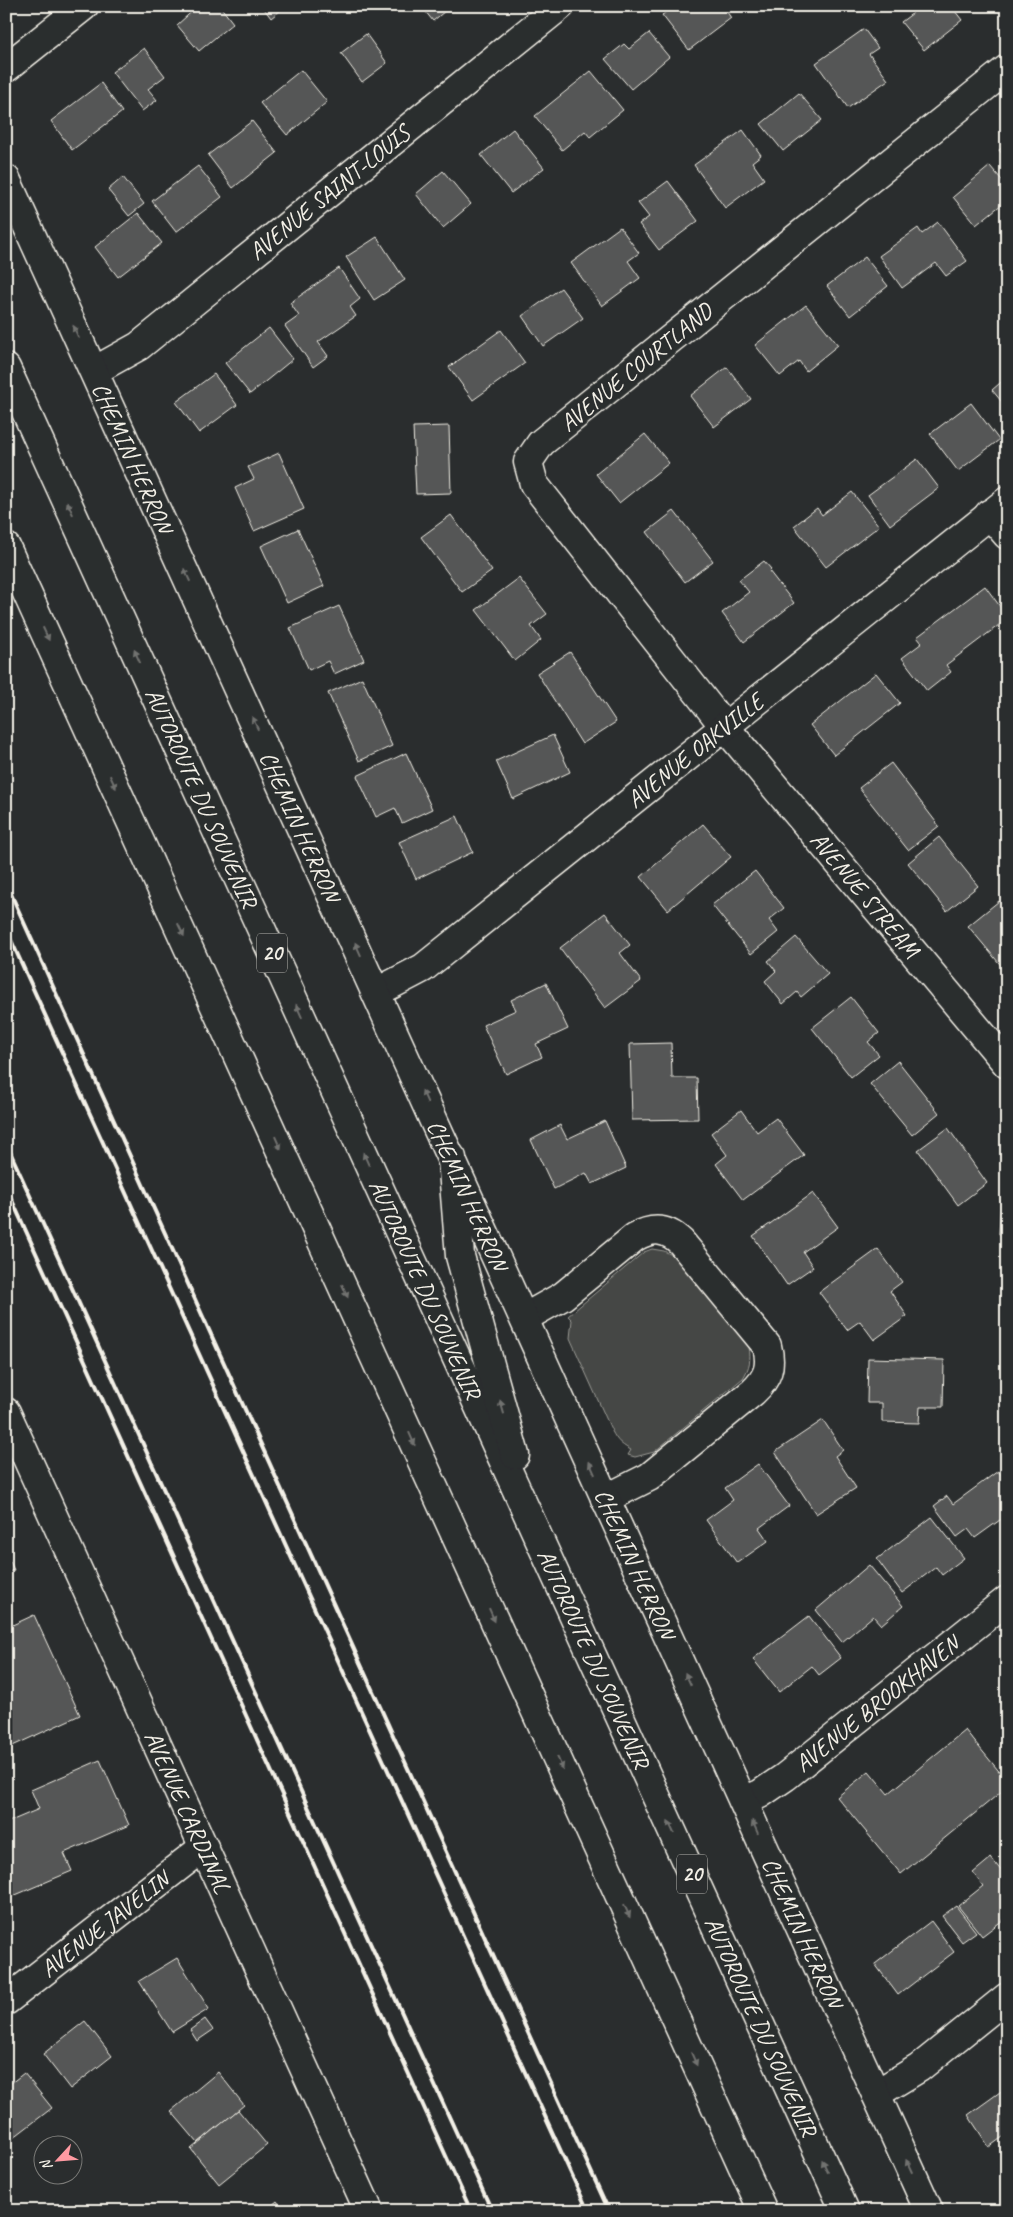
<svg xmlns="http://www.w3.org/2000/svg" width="1013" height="2217" font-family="Caveat,sans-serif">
  <rect width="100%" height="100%" fill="#2a2d2e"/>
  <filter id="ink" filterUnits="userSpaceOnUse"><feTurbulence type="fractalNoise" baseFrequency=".02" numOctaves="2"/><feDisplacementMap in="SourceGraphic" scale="10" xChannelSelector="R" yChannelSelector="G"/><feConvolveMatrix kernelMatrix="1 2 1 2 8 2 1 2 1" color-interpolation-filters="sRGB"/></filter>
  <g filter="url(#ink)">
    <path fill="#444645" stroke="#9c9c96" d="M 652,1249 L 664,1251 L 674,1256 L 749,1347 C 751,1359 750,1367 743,1378 L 654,1452 L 635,1457 L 628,1455 L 631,1450 C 619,1444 615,1438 610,1427 L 570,1338 L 572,1320 L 568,1316 L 644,1252 Z"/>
    <g fill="#555756" stroke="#f4f1e8">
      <path d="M 198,6 L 220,6 L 233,23 L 199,51 L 177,25 Z"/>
      <path d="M 262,6 L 286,6 L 271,18 Z"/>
      <path d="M 421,6 L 451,6 L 433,21 Z"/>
      <path d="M 674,6 L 723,6 L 731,18 L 689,50 L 662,15 Z"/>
      <path d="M 908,6 L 951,6 L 962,20 L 924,50 L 901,22 L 913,13 Z"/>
      <path d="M 864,29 L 878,48 L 869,54 L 888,80 L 848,108 L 816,63 Z"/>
      <path d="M 649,33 L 669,57 L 631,89 L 605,59 L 624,44 L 629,49 Z"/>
      <path d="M 366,34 L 387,63 L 362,82 L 341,53 Z"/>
      <path d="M 144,48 L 165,76 L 148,89 L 157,100 L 142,111 L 112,72 Z"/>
      <path d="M 301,70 L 327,102 L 287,135 L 260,103 Z"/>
      <path d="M 591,71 L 623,110 L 590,137 L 585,131 L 562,150 L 535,116 Z"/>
      <path d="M 101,83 L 122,112 L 72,150 L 51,121 Z"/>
      <path d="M 799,93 L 822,120 L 783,151 L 761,124 Z"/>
      <path d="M 252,121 L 277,153 L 233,188 L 208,155 Z"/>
      <path d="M 513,129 L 544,168 L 511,193 L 481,155 Z"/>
      <path d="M 743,130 L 761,155 L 752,162 L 764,179 L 725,208 L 694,165 Z"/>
      <path d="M 1007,144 L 1007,160 L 999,150 Z"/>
      <path d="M 198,166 L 222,197 L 176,232 L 152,201 Z"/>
      <path d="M 990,166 L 1007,186 L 1007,200 L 976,225 L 953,197 Z"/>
      <path d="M 443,171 L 471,204 L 443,228 L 416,194 Z"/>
      <path d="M 123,177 L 144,204 L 129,216 L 108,190 Z"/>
      <path d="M 668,181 L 698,221 L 659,250 L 639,224 L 649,217 L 638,203 Z"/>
      <path d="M 138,213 L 162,243 L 118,277 L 95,247 Z"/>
      <path d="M 938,222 L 967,261 L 946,276 L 936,263 L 902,288 L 879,256 L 918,228 L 922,234 Z"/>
      <path d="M 620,227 L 639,253 L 628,261 L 640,278 L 602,306 L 571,263 Z"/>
      <path d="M 377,237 L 405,280 L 374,300 L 346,257 Z"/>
      <path d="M 865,257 L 888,286 L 850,316 L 827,286 Z"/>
      <path d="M 339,268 L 360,299 L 350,307 L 356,316 L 318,342 L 328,356 L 313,367 L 285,326 L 299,316 L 290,303 Z"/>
      <path d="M 561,288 L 583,318 L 543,346 L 522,316 Z"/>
      <path d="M 806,305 L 838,345 L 806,371 L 799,361 L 780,376 L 755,345 Z"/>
      <path d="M 269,328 L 293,359 L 250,394 L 225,363 Z"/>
      <path d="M 501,330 L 525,363 L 473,400 L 449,367 Z"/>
      <path d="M 727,367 L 751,399 L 714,427 L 690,396 Z"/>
      <path d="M 214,374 L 237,405 L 199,433 L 176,402 Z"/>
      <path d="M 1007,377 L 1007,408 L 992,390 Z"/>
      <path d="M 971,403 L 999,440 L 958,471 L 930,434 Z"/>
      <path d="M 449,426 L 451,493 L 416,494 L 413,427 Z"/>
      <path d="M 645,434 L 669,463 L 619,503 L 596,474 Z"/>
      <path d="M 279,453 L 304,509 L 254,531 L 235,488 L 254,479 L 248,467 Z"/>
      <path d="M 917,459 L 939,488 L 890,525 L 868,495 Z"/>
      <path d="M 852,492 L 879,526 L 826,567 L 794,526 L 817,508 L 822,515 Z"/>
      <path d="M 674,511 L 713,561 L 685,582 L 647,532 Z"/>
      <path d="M 451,515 L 492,571 L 462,592 L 421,537 Z"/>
      <path d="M 298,529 L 324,586 L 287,603 L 261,546 Z"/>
      <path d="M 764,561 L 771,569 L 769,571 L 794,603 L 744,642 L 722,613 L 749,592 L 739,580 Z"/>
      <path d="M 519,578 L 547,614 L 531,626 L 541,640 L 515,661 L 476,610 Z"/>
      <path d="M 985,586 L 1007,616 L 1007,619 L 946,665 L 951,672 L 927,691 L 902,658 L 922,643 L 917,637 Z"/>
      <path d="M 339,606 L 364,660 L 334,674 L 328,661 L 309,670 L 290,628 Z"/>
      <path d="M 570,652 L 616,722 L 582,744 L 537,673 Z"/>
      <path d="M 876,673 L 900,703 L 834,755 L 810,725 Z"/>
      <path d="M 362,678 L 392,746 L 359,761 L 328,693 Z"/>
      <path d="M 553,735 L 570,772 L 513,799 L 496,761 Z"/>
      <path d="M 406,753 L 432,809 L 402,823 L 395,808 L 376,817 L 357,776 Z"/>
      <path d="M 891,763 L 939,826 L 908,850 L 859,788 Z"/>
      <path d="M 457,816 L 473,852 L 416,879 L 399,842 Z"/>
      <path d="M 703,824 L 731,857 L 668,910 L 641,877 Z"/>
      <path d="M 939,837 L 978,886 L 947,911 L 908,863 Z"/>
      <path d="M 755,871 L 784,908 L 769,920 L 778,932 L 751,954 L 712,905 Z"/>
      <path d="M 999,901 L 1007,910 L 1007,967 L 1004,969 L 968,926 Z"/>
      <path d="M 605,913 L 630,945 L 620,953 L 641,981 L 605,1008 L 560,948 Z"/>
      <path d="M 796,937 L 828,974 L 801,997 L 797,992 L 783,1004 L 765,981 L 776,971 L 768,961 Z"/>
      <path d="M 546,983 L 568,1029 L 536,1044 L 542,1057 L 506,1074 L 483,1025 L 516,1010 L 511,1000 Z"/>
      <path d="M 851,997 L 879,1033 L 868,1042 L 879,1055 L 851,1077 L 812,1028 Z"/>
      <path d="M 671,1043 L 672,1078 L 697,1078 L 698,1119 L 632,1120 L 630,1044 Z"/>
      <path d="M 898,1061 L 939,1113 L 912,1135 L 870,1084 Z"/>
      <path d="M 741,1110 L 757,1132 L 776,1118 L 804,1155 L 743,1200 L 716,1164 L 727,1155 L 711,1133 Z"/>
      <path d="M 605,1121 L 626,1168 L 592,1184 L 586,1173 L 554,1189 L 531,1140 L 560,1125 L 567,1139 Z"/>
      <path d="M 948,1128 L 987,1183 L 958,1205 L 918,1150 Z"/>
      <path d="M 813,1193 L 838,1227 L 803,1252 L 813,1267 L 787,1285 L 753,1236 Z"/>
      <path d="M 1001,1200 L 1007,1200 L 1007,1235 L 999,1234 Z"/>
      <path d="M 878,1249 L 902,1282 L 890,1291 L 907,1316 L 874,1340 L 860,1321 L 847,1330 L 819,1292 Z"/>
      <path d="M 868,1358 L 944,1360 L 943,1407 L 920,1407 L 919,1423 L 882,1422 L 882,1403 L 867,1403 Z"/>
      <path d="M 823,1420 L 843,1450 L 835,1456 L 856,1488 L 816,1514 L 775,1452 Z"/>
      <path d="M 758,1464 L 789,1506 L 759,1528 L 768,1541 L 737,1563 L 706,1520 L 733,1500 L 725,1488 Z"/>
      <path d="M 998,1471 L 1007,1482 L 1007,1515 L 975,1538 L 968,1529 L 957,1537 L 934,1506 L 947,1496 L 953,1504 Z"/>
      <path d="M 932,1517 L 964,1558 L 942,1575 L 936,1567 L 902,1593 L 877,1559 Z"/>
      <path d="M 6,1553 L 14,1570 L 6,1573 Z"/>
      <path d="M 869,1565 L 903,1606 L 881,1625 L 873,1616 L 842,1642 L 816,1610 Z"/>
      <path d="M 34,1615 L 80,1715 L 6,1749 L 6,1628 Z"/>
      <path d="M 809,1616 L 841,1658 L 819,1675 L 812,1666 L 779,1692 L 753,1659 Z"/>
      <path d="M 965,1730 L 1007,1781 L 1007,1787 L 901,1874 L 837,1797 L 869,1771 L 888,1794 Z"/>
      <path d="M 100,1760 L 129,1825 L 64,1853 L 72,1871 L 6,1899 L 6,1823 L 39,1809 L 31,1790 Z"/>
      <path d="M 991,1858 L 1007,1878 L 1007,1917 L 982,1936 L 958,1906 L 983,1886 L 973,1873 Z"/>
      <path d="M 956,1906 L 976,1932 L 962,1942 L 942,1916 Z"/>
      <path d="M 931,1921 L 954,1952 L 898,1995 L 875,1964 Z"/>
      <path d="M 177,1958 L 209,2009 L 172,2032 L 139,1981 Z"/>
      <path d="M 205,2019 L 213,2030 L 197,2041 L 190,2030 Z"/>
      <path d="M 85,2021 L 112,2056 L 70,2089 L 43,2054 Z"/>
      <path d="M 218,2072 L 244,2105 L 198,2143 L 171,2111 Z"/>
      <path d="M 24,2073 L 52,2108 L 9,2141 L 6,2137 L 6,2087 Z"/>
      <path d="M 1007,2087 L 1007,2134 L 989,2147 L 968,2115 Z"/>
      <path d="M 238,2110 L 267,2145 L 219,2184 L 191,2149 Z"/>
      <path d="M 277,2201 L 284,2211 L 265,2211 Z"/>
    </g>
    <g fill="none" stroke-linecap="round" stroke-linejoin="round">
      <g stroke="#f4f1e8" stroke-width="31">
        <g id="street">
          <path d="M 6,68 L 84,6"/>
          <path id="s1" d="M 1007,69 L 541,443 L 528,462 L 534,484 L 724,726 L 1007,1064"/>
          <path id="s2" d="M 94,371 L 139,346 L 560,6"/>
          <path d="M 989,514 L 1007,535"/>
          <path id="s3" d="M 377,992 L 423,968 L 1007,501"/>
          <path d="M 524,1318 L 563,1296 L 635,1237 C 653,1227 667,1228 681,1242 L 767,1346 C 772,1366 768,1378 753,1392 L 649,1477 L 605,1499"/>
          <path id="s4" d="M 743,1801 L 760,1794 L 785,1777 L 1007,1600"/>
          <path id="s5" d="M 6,2001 L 204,1847"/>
          <path d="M 876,2094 L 919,2068 L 1007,1997"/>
        </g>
      </g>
      <g stroke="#f4f1e8" stroke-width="31">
        <g id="secondary">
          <path id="s6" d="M 6,179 L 929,2211"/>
          <path id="s7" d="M 6,1412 L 369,2211"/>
        </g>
      </g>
      <g stroke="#f4f1e8" stroke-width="31">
        <g id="highway">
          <path id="s8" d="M 6,368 L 845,2211"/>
          <path d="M 6,547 L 763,2211"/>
          <path d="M 452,1158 L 460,1256 L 515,1455"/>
        </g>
      </g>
      <use href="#street" stroke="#2a2d2e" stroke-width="28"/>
      <use href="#secondary" stroke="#2a2d2e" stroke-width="28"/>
      <use href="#highway" stroke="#2a2d2e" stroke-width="28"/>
      <g stroke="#f4f1e8" stroke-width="4">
        <path d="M 6,883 L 609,2211"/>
        <path d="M 6,929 L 588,2211"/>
        <path d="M 6,1143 L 492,2211"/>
        <path d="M 6,1187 L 471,2211"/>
      </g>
    </g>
    <defs><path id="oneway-solid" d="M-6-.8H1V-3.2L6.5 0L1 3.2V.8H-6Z" transform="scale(1.25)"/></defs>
    <g fill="#71726f">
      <use href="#oneway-solid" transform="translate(76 332) rotate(-114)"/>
      <use href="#oneway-solid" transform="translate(70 508) rotate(-114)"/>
      <use href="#oneway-solid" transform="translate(187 575) rotate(-115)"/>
      <use href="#oneway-solid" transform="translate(46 634) rotate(65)"/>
      <use href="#oneway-solid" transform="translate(137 656) rotate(-114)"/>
      <use href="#oneway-solid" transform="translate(255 723) rotate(-115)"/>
      <use href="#oneway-solid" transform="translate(113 782) rotate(65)"/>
      <use href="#oneway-solid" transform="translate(181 930) rotate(65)"/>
      <use href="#oneway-solid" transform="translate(358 949) rotate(-114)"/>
      <use href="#oneway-solid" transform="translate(299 1011) rotate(-114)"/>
      <use href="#oneway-solid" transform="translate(425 1097) rotate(-114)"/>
      <use href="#oneway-solid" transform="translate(278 1143) rotate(66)"/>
      <use href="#oneway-solid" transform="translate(366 1159) rotate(-114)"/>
      <use href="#oneway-solid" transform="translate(345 1291) rotate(66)"/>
      <use href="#oneway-solid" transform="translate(502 1407) rotate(-106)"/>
      <use href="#oneway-solid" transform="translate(412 1439) rotate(66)"/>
      <use href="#oneway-solid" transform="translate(592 1468) rotate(-114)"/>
      <use href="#oneway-solid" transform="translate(492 1615) rotate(66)"/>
      <use href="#oneway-solid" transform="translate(688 1679) rotate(-115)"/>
      <use href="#oneway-solid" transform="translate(560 1763) rotate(66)"/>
      <use href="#oneway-solid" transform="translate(671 1827) rotate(-115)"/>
      <use href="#oneway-solid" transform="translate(755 1827) rotate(-114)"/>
      <use href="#oneway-solid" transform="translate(627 1911) rotate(66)"/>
      <use href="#oneway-solid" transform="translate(694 2059) rotate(66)"/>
      <use href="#oneway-solid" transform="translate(825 2166) rotate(-115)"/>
      <use href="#oneway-solid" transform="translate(909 2166) rotate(-115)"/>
    </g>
  </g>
  <g text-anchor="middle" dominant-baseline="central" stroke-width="4" stroke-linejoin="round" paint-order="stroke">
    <g fill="#2a2d2e" stroke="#b7b6b0" stroke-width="1">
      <rect x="257" y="933.5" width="30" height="39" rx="4"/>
      <rect x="677" y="1854.5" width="30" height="39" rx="4"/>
    </g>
    <g font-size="22" font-weight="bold" fill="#f4f1e8">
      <text x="272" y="953">20</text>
      <text x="692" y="1874">20</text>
    </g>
    <g font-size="24" fill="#f4f1e8" stroke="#2a2d2e">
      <text stroke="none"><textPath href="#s2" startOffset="296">AVENUE SAINT-LOUIS</textPath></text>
      <text transform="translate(636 367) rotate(-39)">AVENUE COURTLAND</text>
      <text stroke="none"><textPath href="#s6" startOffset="306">CHEMIN HERRON</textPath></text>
      <text stroke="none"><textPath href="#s3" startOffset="400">AVENUE OAKVILLE</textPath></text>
      <text stroke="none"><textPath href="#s8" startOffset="472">AUTOROUTE DU SOUVENIR</textPath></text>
      <text stroke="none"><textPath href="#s6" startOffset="711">CHEMIN HERRON</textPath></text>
      <text stroke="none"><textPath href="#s1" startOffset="1171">AVENUE STREAM</textPath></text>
      <text stroke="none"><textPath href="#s6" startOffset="1116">CHEMIN HERRON</textPath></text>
      <text stroke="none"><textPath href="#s8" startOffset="1012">AUTOROUTE DU SOUVENIR</textPath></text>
      <text stroke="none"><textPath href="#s6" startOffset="1521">CHEMIN HERRON</textPath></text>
      <text stroke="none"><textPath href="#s8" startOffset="1418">AUTOROUTE DU SOUVENIR</textPath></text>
      <text stroke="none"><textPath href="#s4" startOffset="166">AVENUE BROOKHAVEN</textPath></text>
      <text stroke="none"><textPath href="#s7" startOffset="439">AVENUE CARDINAL</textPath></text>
      <text stroke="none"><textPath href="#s5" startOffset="125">AVENUE JAVELIN</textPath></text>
      <text stroke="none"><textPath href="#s6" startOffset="1926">CHEMIN HERRON</textPath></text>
      <text stroke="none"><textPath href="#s8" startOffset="1822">AUTOROUTE DU SOUVENIR</textPath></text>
    </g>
  </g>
  <rect width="1013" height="2217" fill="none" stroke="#2a2d2e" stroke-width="25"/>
  <rect x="12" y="12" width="988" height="2192" fill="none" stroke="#f4f1e8" stroke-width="2" filter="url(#ink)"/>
  <g transform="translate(58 2160) rotate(244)"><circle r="24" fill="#2a2d2e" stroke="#7b7b78"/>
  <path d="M0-4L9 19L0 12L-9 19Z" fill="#ff9aa2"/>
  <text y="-8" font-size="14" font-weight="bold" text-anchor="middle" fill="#f4f1e8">N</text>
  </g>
</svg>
